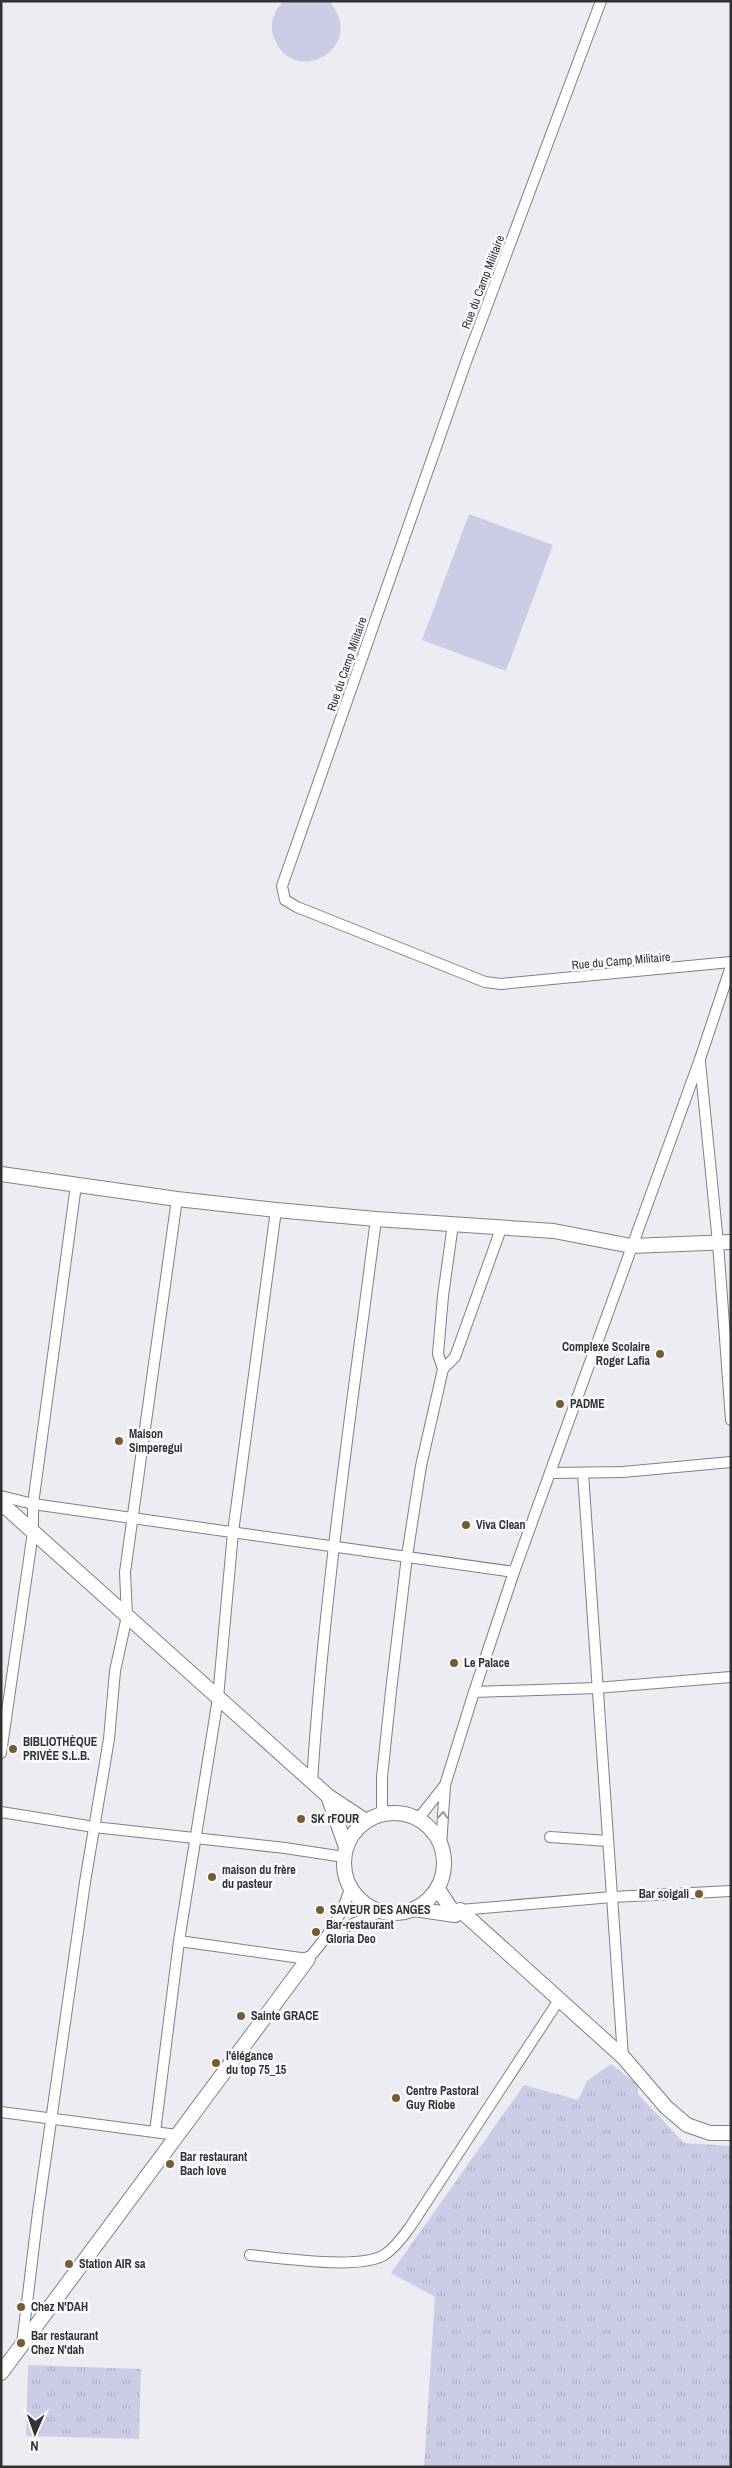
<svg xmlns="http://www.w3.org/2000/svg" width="732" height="2468" font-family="'Archivo Narrow',sans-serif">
  <defs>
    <pattern id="park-tufts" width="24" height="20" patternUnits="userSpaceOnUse" patternTransform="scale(1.25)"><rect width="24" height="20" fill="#cbcde7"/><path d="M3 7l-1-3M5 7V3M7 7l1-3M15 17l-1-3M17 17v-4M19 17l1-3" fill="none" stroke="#afb0c7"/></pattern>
  </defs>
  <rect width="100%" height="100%" fill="#ececf3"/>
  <g fill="#cbcde7">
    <path d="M 284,1 L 329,1 C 370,48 291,91 273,35 C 269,23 275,9 284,1 Z"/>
    <path d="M 469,514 L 553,545 L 506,671 L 422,640 Z"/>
  </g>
  <g fill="url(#park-tufts)">
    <path d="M 611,2064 L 638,2085 L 638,2094 L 684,2143 L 731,2146 L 731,2467 L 424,2467 L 435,2297 L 391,2273 L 524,2085 L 578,2100 L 587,2081 Z"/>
    <path d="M 28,2365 L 141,2369 L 139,2439 L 26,2436 Z"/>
  </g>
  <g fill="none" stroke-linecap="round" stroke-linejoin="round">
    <g stroke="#7f8086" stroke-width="12">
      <g id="street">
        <path d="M 601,1 L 467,359 L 282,886 L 285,900 L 297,907 L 485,982 L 501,984 L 731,962"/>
        <path d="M 700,1062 L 718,1243 L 731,1420"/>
        <path d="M 443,1369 L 438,1354 L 443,1296 L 453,1224"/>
        <path d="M 550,1473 L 623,1472 L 731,1462"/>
        <path d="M 583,1473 L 623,2057"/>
        <path d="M 1,1496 L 33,1504 L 514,1572"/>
        <path d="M 474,1692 L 596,1688 L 731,1677"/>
        <path d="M 1,1753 L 33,1532 L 33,1504 L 76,1185"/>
        <path d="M 312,1782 C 324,1593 352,1407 376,1219"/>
        <path d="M 1,1812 L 94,1827 L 285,1848 L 344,1857"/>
        <path d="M 382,1815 L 382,1777 L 391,1691 L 407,1556 L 421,1466 L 443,1369 L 455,1357 L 502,1226"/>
        <path d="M 418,1819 L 445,1785"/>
        <path d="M 550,1837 L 608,1841"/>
        <path d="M 441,1846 L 445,1785 L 474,1692 L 514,1572 L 700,1059 L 731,966"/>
        <path d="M 460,1910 L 612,1897 L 731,1891"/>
        <path d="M 330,1934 L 380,1912"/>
        <path d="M 179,1941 L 308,1959 C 329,1935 340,1919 350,1889"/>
        <path d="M 1,2112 L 177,2135"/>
        <path d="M 155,2132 L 179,1941 L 218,1698 L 233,1532 L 276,1210"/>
        <path d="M 250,2255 C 280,2258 360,2270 384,2255 C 395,2248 403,2237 410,2227 L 559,2000"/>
        <path d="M 22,2344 L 38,2212 L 85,1882 L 109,1739 L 115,1671 L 127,1616 L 125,1572 L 177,1199"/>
      </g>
    </g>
    <g stroke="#7f8086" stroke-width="16">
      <g id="secondary">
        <path d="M 1,1174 L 177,1199 L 276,1210 L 376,1219 L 554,1231 L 631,1246 L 731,1242"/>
        <path d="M 1,1503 L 328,1796 L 366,1821"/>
        <path d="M 328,1796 L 346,1847"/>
        <circle cx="394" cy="1863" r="50"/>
        <path d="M 438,1889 L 455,1915"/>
        <path d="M 414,1909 L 455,1915 L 460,1910 L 623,2057 L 666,2107 L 687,2125 L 710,2133 L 731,2133"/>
        <path d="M 1,2373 L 308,1959"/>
      </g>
    </g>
    <use href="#street" stroke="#fff" stroke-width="10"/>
    <use href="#secondary" stroke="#fff" stroke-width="14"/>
  </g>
  <defs><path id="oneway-chevron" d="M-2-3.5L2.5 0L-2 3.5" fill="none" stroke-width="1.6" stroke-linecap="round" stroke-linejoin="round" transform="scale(1.25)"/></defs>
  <use stroke="#98989a" href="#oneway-chevron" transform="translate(443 1815) rotate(-87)"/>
  <g fill="#7a5a30" stroke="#f9fafe" stroke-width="2">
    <circle cx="660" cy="1354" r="5"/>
    <circle cx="560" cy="1404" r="5"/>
    <circle cx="119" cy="1441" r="5"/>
    <circle cx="466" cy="1525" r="5"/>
    <circle cx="454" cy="1663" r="5"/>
    <circle cx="13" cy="1749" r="5"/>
    <circle cx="301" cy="1819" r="5"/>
    <circle cx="212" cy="1877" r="5"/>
    <circle cx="699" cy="1894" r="5"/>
    <circle cx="320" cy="1910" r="5"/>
    <circle cx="316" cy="1932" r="5"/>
    <circle cx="241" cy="2016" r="5"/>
    <circle cx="216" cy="2063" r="5"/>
    <circle cx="396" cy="2098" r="5"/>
    <circle cx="170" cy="2164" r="5"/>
    <circle cx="69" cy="2264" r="5"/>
    <circle cx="21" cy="2307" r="5"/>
    <circle cx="21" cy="2343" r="5"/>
  </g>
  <g text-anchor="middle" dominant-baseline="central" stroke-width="5" stroke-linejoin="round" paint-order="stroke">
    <g font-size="12" fill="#323235" stroke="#f9fafe">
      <text transform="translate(483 282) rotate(-69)">Rue du Camp Militaire</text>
      <text transform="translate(347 664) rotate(-71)">Rue du Camp Militaire</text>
      <text transform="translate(621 961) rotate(-5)">Rue du Camp Militaire</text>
    </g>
    <g font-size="12" font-weight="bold" fill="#323235" stroke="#f9fafe" text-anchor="start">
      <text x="650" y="1347" text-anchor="end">Complexe Scolaire<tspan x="650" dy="14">Roger Lafia</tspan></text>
      <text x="570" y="1404">PADME</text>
      <text x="129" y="1434">Maison<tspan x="129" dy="14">Simperegui</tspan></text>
      <text x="476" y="1525">Viva Clean</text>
      <text x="464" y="1663">Le Palace</text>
      <text x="23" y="1742">BIBLIOTHÈQUE<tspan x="23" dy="14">PRIVÉE S.L.B.</tspan></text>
      <text x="311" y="1819">SK rFOUR</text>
      <text x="222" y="1870">maison du frère<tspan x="222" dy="14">du pasteur</tspan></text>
      <text x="689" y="1894" text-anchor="end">Bar soigali</text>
      <text x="330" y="1910">SAVEUR DES ANGES</text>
      <text x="326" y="1925">Bar-restaurant<tspan x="326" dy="14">Gloria Deo</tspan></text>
      <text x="251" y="2016">Sainte GRACE</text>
      <text x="226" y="2056">l'élégance<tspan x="226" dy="14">du top 75_15</tspan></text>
      <text x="406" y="2091">Centre Pastoral<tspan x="406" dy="14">Guy Riobe</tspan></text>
      <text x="180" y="2157">Bar restaurant<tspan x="180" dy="14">Bach love</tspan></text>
      <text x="79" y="2264">Station AIR sa</text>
      <text x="31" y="2307">Chez N'DAH</text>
      <text x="31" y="2336">Bar restaurant<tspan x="31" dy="14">Chez N'dah</tspan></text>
    </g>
  </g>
  <rect width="732" height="2468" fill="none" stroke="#323235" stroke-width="5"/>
  <g transform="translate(35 2433) rotate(182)" stroke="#f9fafe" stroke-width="4" paint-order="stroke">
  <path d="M0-4L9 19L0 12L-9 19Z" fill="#323235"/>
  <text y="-8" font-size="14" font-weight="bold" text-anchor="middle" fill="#323235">N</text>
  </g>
</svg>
